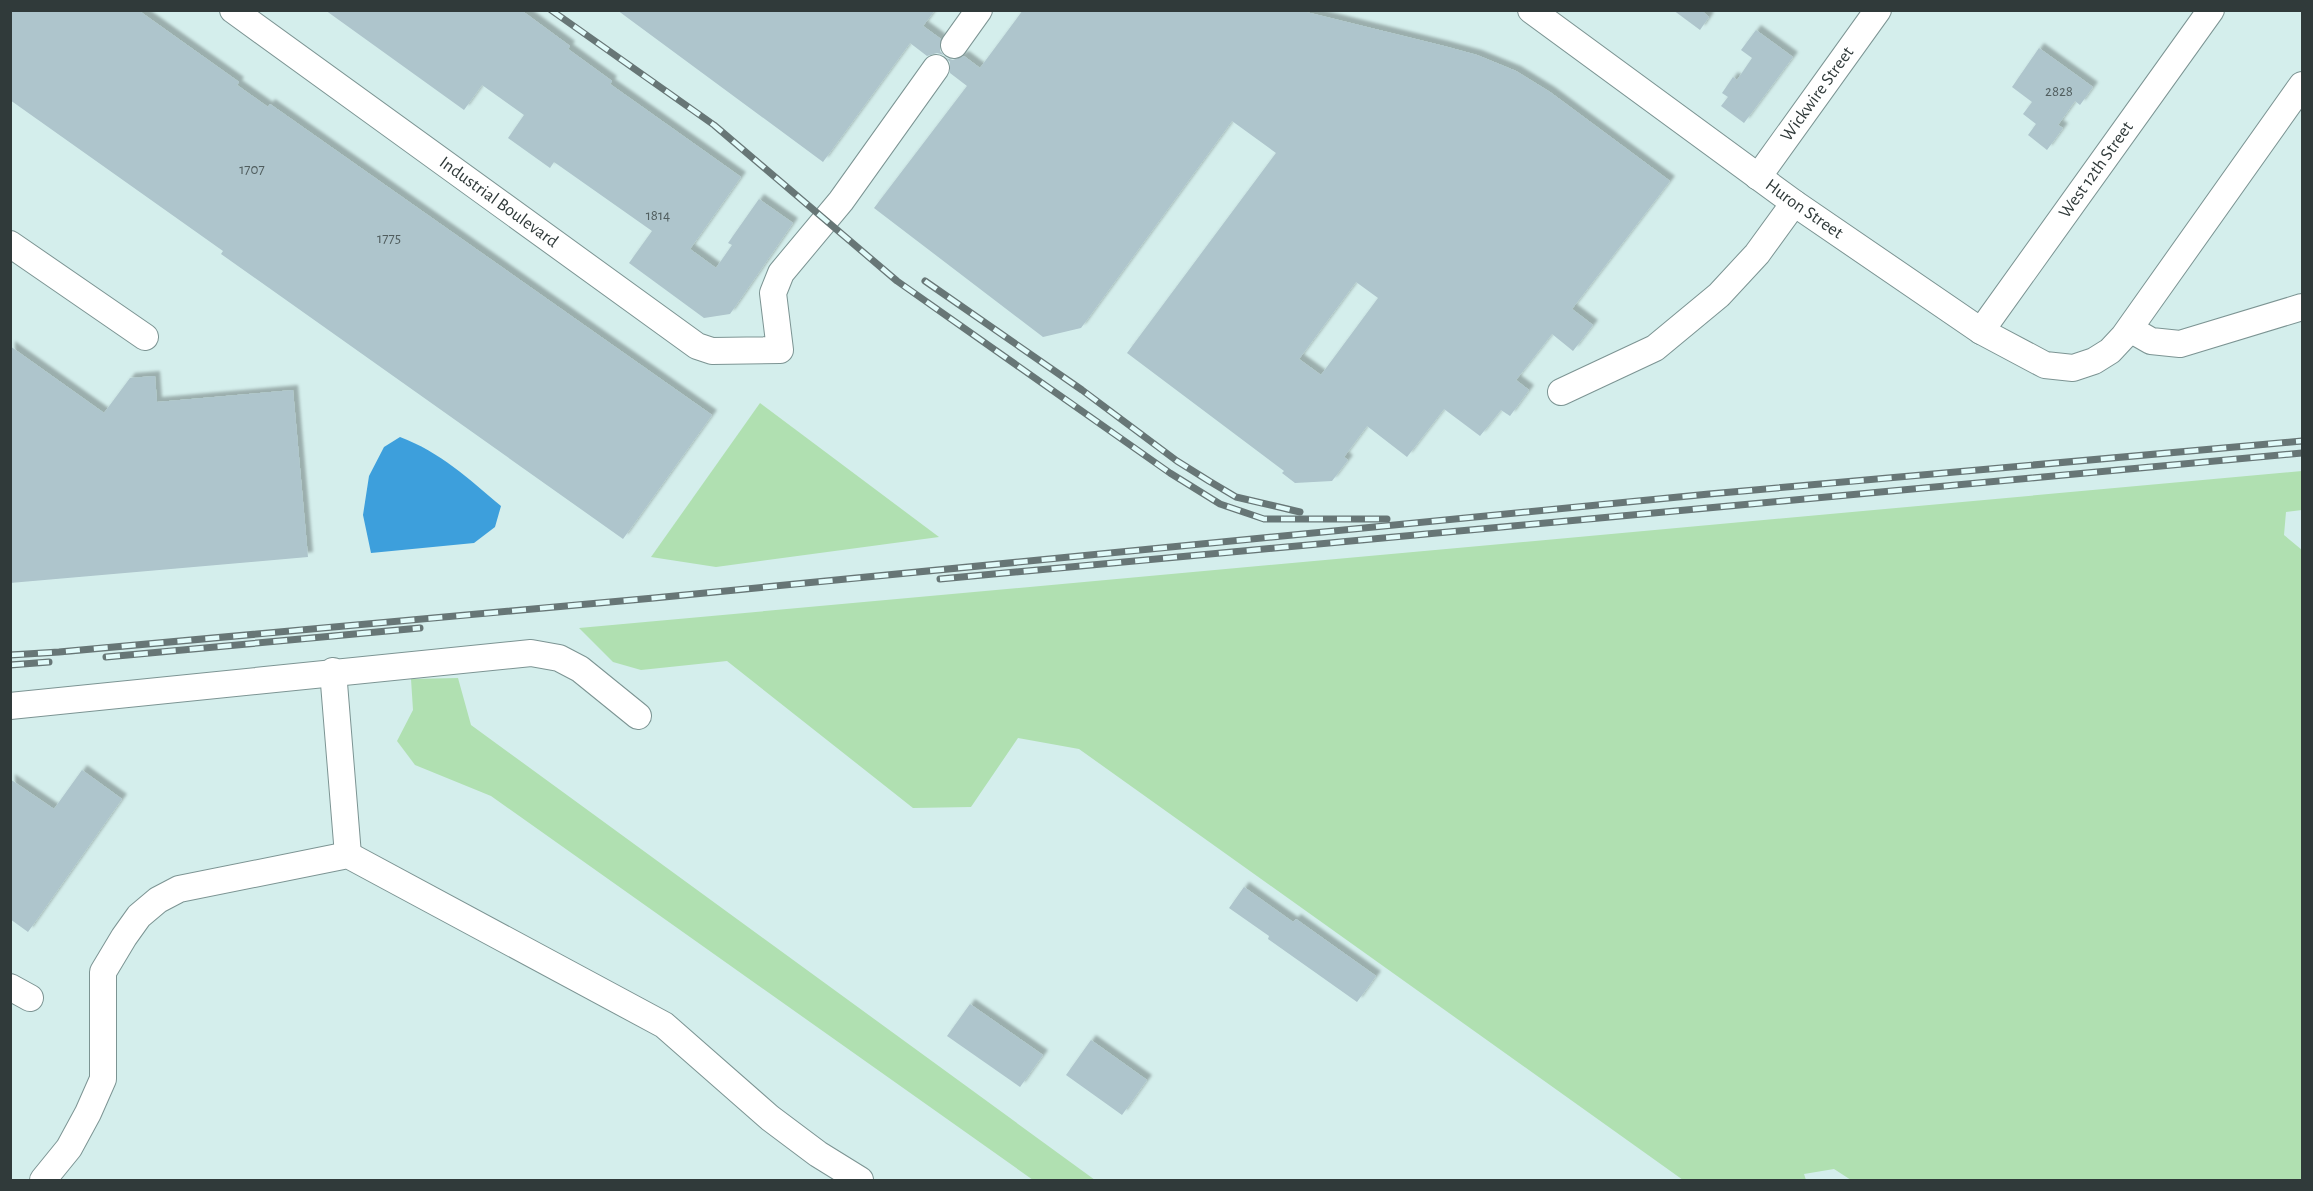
<svg xmlns="http://www.w3.org/2000/svg" width="2313" height="1191" font-family="'Alegreya Sans',sans-serif">
  <defs>
    <filter id="shadow"><feDropShadow dx="5" dy="-5" stdDeviation="1.5" flood-color="#0004"/></filter>
  </defs>
  <rect width="100%" height="100%" fill="#d4eeec"/>
  <g fill="#b0e0b1">
    <path d="M 760,403 L 939,537 L 716,567 L 651,557 Z"/>
    <path d="M 2302,471 L 2302,510 L 2286,512 L 2284,535 L 2302,550 L 2302,1180 L 1851,1180 L 1834,1169 L 1804,1174 L 1806,1180 L 1683,1180 L 1079,749 L 1018,738 L 971,807 L 913,808 L 727,661 L 641,670 L 613,662 L 579,628 Z"/>
    <path d="M 458,678 L 471,725 L 1095,1180 L 1033,1180 L 491,796 L 415,765 L 397,741 L 413,710 L 411,679 Z"/>
  </g>
  <path fill="#3d9fdc" d="M 400,437 C 440,452 469,479 501,506 L 495,527 L 474,543 L 371,553 L 363,515 L 369,476 L 384,447 Z"/>
  <g fill="#aec5cc" fill-rule="evenodd" filter="url(#shadow)">
    <path d="M 10,10 L 138,10 L 239,82 L 237,85 L 268,107 L 270,104 L 712,415 L 623,539 L 221,254 L 223,251 L 10,100 Z"/>
    <path d="M 325,10 L 521,10 L 570,46 L 568,49 L 612,81 L 610,84 L 741,177 L 690,249 L 716,268 L 732,245 L 728,243 L 759,199 L 793,223 L 730,314 L 704,318 L 629,263 L 652,231 L 554,162 L 550,168 L 508,138 L 524,115 L 482,85 L 464,110 Z"/>
    <path d="M 617,10 L 935,10 L 923,26 L 941,39 L 940,51 L 944,55 L 937,53 L 927,56 L 910,43 L 823,162 Z"/>
    <path d="M 1023,10 L 1298,10 L 1444,46 L 1477,55 L 1516,71 L 1550,92 L 1670,181 L 1572,309 L 1593,325 L 1573,351 L 1552,334 L 1516,380 L 1529,390 L 1510,416 L 1501,410 L 1480,436 L 1444,409 L 1407,457 L 1367,426 L 1344,457 L 1348,460 L 1332,481 L 1295,483 L 1282,473 L 1284,471 L 1127,353 L 1276,153 L 1232,121 L 1081,328 L 1043,337 L 874,208 L 967,86 L 950,73 L 950,62 L 946,58 L 953,60 L 964,56 L 980,68 ZM 1356,282 L 1378,298 L 1321,375 L 1299,359 Z"/>
    <path d="M 1673,10 L 1701,10 L 1709,17 L 1700,30 Z"/>
    <path d="M 1756,30 L 1793,57 L 1744,123 L 1721,106 L 1728,97 L 1722,93 L 1733,77 L 1737,80 L 1752,58 L 1741,50 Z"/>
    <path d="M 2039,48 L 2093,87 L 2080,105 L 2075,101 L 2058,125 L 2063,128 L 2047,150 L 2028,135 L 2036,124 L 2023,114 L 2032,102 L 2012,87 Z"/>
    <path d="M 10,346 L 104,413 L 130,378 L 155,376 L 157,402 L 293,390 L 308,557 L 10,583 Z"/>
    <path d="M 82,770 L 122,799 L 28,932 L 10,919 L 10,779 L 54,809 Z"/>
    <path d="M 1244,887 L 1293,922 L 1296,919 L 1376,976 L 1357,1002 L 1268,939 L 1269,936 L 1229,908 Z"/>
    <path d="M 970,1004 L 1043,1055 L 1020,1087 L 947,1036 Z"/>
    <path d="M 1091,1040 L 1147,1080 L 1122,1115 L 1066,1075 Z"/>
  </g>
  <g fill="none" stroke-linecap="round" stroke-linejoin="round">
    <g stroke="#7c9493" stroke-width="28">
      <g id="minor">
        <path id="s1" d="M 233,10 L 697,346 L 712,351 L 780,350 L 773,293 L 781,273 L 841,201 L 936,68"/>
        <path id="s2" d="M 1531,10 L 1794,203 L 1981,331 L 2045,365 L 2073,368 L 2094,361 L 2110,351 L 2124,336 L 2302,85"/>
        <path d="M 954,45 L 979,10"/>
        <path id="s3" d="M 1758,177 L 1878,10"/>
        <path d="M 10,244 L 145,337"/>
        <path d="M 2130,329 L 2151,341 L 2180,344 L 2302,307"/>
        <path id="s4" d="M 1981,331 L 2211,10"/>
        <path d="M 1561,392 L 1655,348 L 1719,295 L 1757,254 L 1794,203"/>
        <path d="M 333,671 L 348,855"/>
        <path d="M 10,706 L 531,653 L 559,658 L 580,669 L 638,716"/>
        <path d="M 10,987 L 30,998"/>
        <path d="M 43,1180 L 69,1148 L 88,1113 L 103,1079 L 103,972 L 124,937 L 139,916 L 158,900 L 179,889 L 348,855 L 664,1025 L 770,1118 L 818,1154 L 860,1180"/>
      </g>
    </g>
    <use href="#minor" stroke="#fff" stroke-width="26"/>
    <g stroke="#677676" stroke-width="7">
      <g id="rail">
        <path d="M 551,10 L 714,125 L 897,281 L 1170,473 L 1220,504 L 1264,519 L 1387,519"/>
        <path d="M 925,281 L 1082,390 L 1177,461 L 1209,481 L 1236,497 L 1300,512"/>
        <path d="M 940,579 L 2302,453"/>
        <path d="M 10,655 L 59,652 L 654,598 L 1709,494 L 2302,441"/>
        <path d="M 106,657 L 420,628"/>
        <path d="M 10,665 L 49,662"/>
      </g>
    </g>
    <use href="#rail" stroke="#e1fbfa" stroke-width="4.5" stroke-dasharray="14" stroke-linecap="butt"/>
  </g>
  <g text-anchor="middle" dominant-baseline="central" stroke-width="4.5" stroke-linejoin="round" paint-order="stroke">
    <g font-size="15" fill="#505d5e">
      <text x="2059" y="91">2828</text>
      <text x="252" y="169">1707</text>
      <text x="658" y="215">1814</text>
      <text x="389" y="238">1775</text>
    </g>
    <g font-size="18" fill="#303a3a" stroke="#e1fbfa">
      <text stroke="none"><textPath href="#s3" startOffset="102">Wickwire Street</textPath></text>
      <text stroke="none"><textPath href="#s4" startOffset="198">West 12th Street</textPath></text>
      <text stroke="none"><textPath href="#s1" startOffset="328">Industrial Boulevard</textPath></text>
      <text stroke="none"><textPath href="#s2" startOffset="338">Huron Street</textPath></text>
    </g>
  </g>
  <rect width="2313" height="1191" fill="none" stroke="#303a3a" stroke-width="24"/>
</svg>
